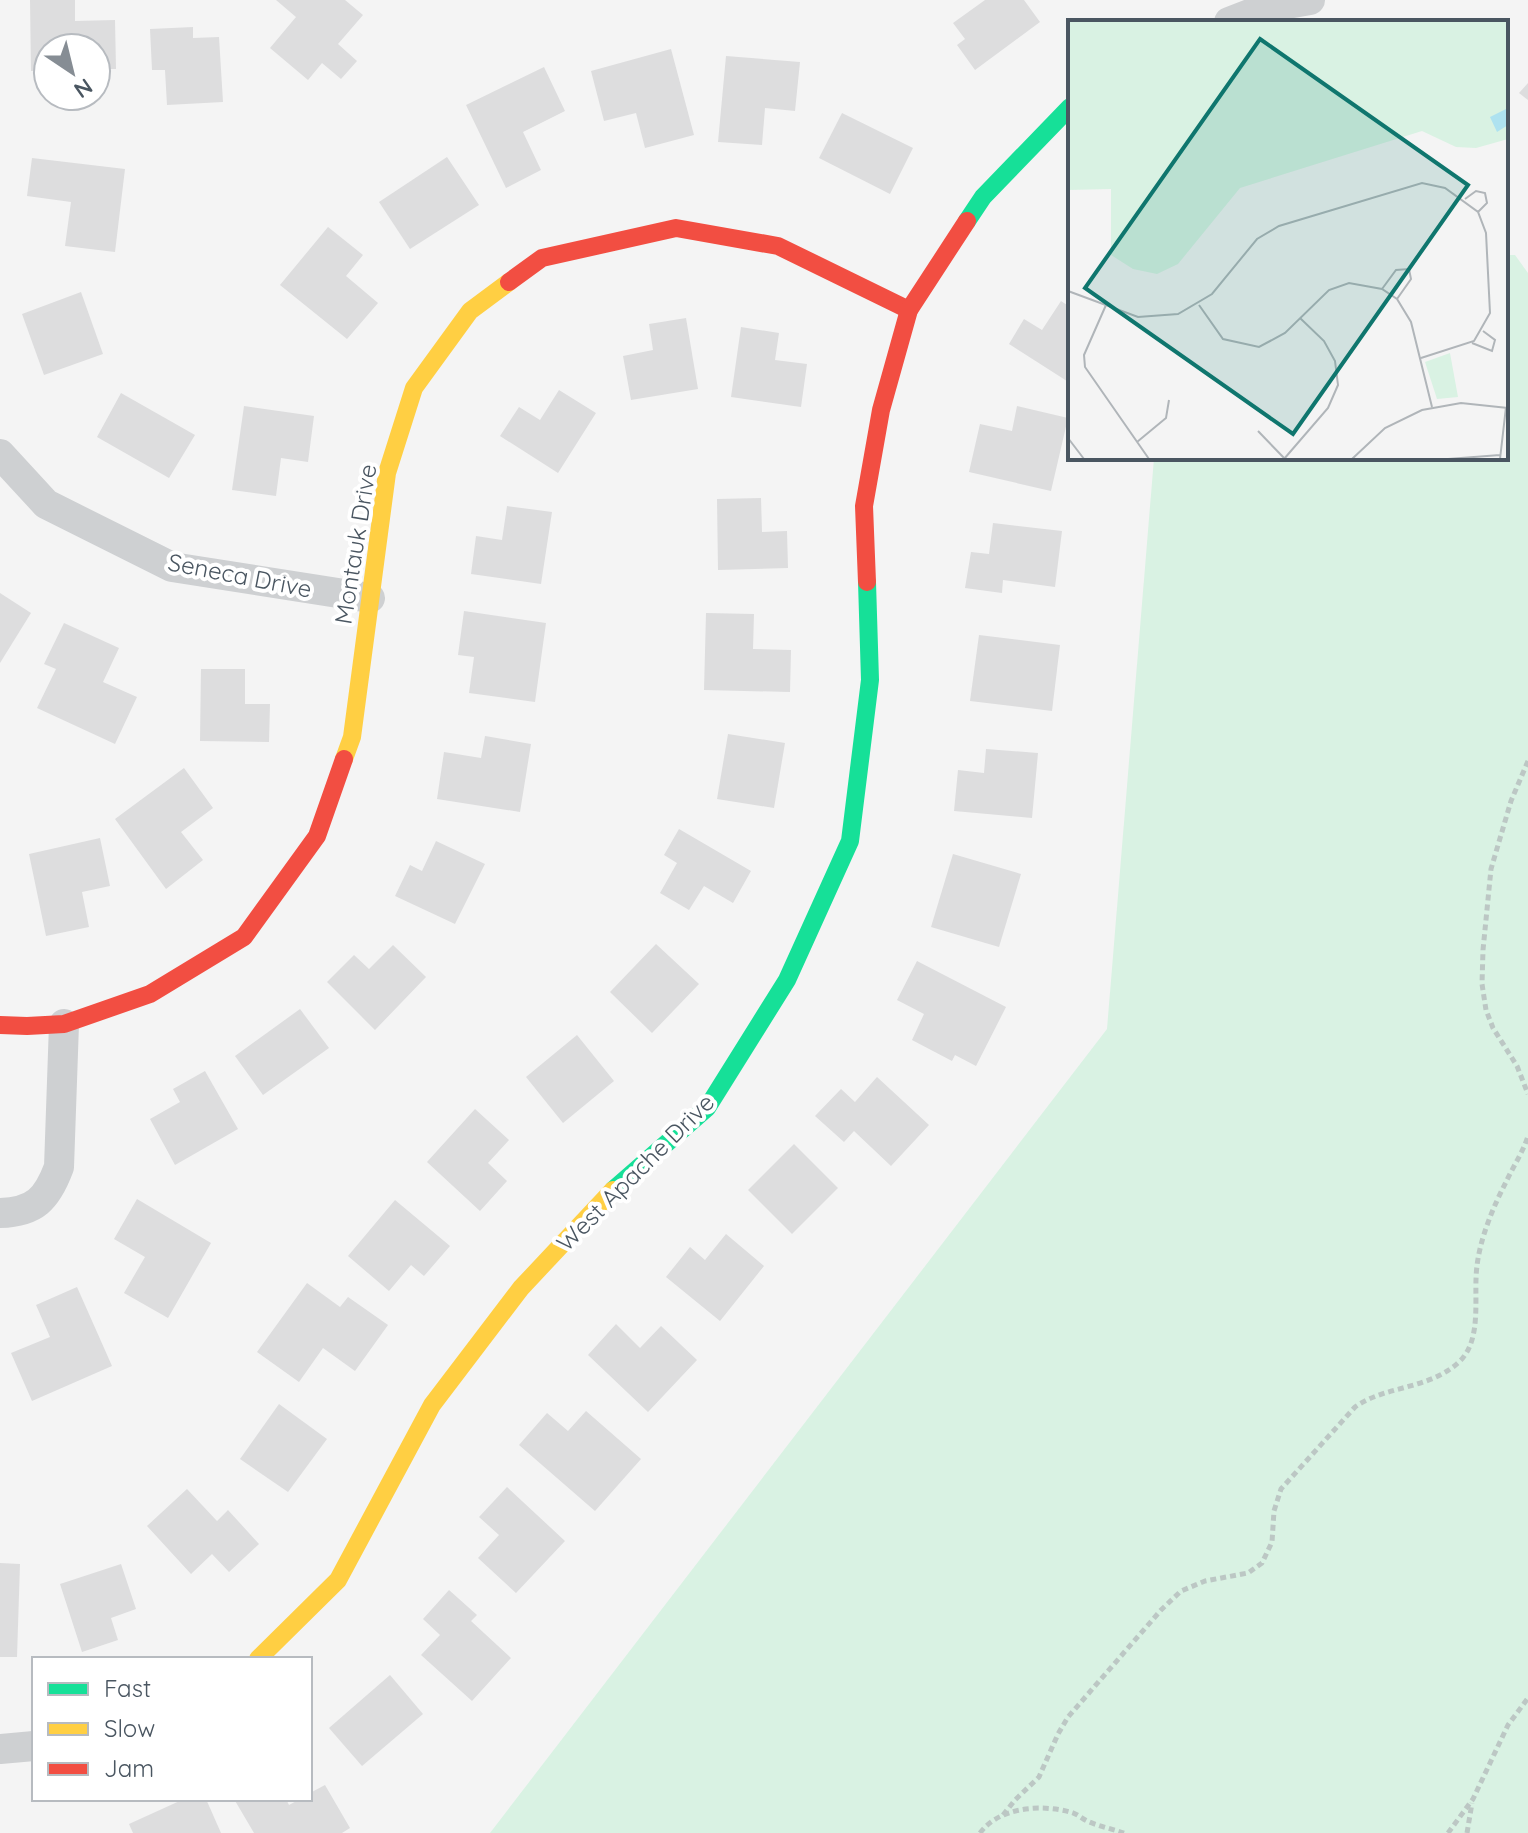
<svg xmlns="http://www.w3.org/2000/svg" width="1528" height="1833" font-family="Quicksand,sans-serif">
  <rect width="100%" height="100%" fill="#f4f4f4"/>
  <path fill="#d9f2e3" d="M 1506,255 L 1515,255 L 1528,273 L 1528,1833 L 490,1833 L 1107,1029 L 1154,458 L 1506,458 Z"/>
  <g fill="#ddddde">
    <path d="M 30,0 L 75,0 L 75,21 L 115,20 L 116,69 L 96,69 L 96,48 L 48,48 L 48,70 L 31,71 Z"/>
    <path d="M 276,0 L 345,0 L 363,15 L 338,44 L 357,61 L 341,79 L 322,63 L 308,80 L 270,48 L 296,17 Z"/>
    <path d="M 985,0 L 1024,0 L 1040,22 L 975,70 L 957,45 L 965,39 L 953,23 Z"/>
    <path d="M 193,27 L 193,38 L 219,37 L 223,102 L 167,105 L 165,70 L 152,70 L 150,29 Z"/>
    <path d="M 671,49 L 694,135 L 645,148 L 636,113 L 604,121 L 591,71 Z"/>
    <path d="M 726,56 L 800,62 L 795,111 L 765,108 L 762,145 L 718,142 Z"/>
    <path d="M 544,67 L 565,111 L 523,132 L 541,170 L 506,188 L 466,105 Z"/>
    <path d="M 1528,83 L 1528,100 L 1519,93 Z"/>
    <path d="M 842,113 L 913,148 L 890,194 L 819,158 Z"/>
    <path d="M 447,157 L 479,205 L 410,249 L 379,202 Z"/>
    <path d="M 32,158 L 125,169 L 115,252 L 65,246 L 71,202 L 27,196 Z"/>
    <path d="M 328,227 L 363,255 L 346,276 L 378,303 L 347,339 L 280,285 Z"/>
    <path d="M 81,292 L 103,354 L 44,375 L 22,314 Z"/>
    <path d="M 1061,301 L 1070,307 L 1070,383 L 1009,344 L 1024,319 L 1042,330 Z"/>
    <path d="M 686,318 L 698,389 L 631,400 L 623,356 L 653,350 L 649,324 Z"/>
    <path d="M 741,327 L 779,333 L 775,360 L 807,364 L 801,407 L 731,397 Z"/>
    <path d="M 559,390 L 596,413 L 558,473 L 500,436 L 519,407 L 540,420 Z"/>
    <path d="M 121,393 L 195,435 L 169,478 L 97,437 Z"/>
    <path d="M 244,406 L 314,416 L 308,462 L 281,458 L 276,496 L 232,490 Z"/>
    <path d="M 1017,406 L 1068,418 L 1051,491 L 969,472 L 980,424 L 1012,431 Z"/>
    <path d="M 761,498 L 762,532 L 787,531 L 788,568 L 718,570 L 717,499 Z"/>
    <path d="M 507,506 L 552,512 L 541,584 L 471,574 L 476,536 L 502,540 Z"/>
    <path d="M 993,523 L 1062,531 L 1055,587 L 1003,580 L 1002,593 L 965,588 L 971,552 L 989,554 Z"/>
    <path d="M 0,593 L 31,613 L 0,663 Z"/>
    <path d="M 464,611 L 546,623 L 535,702 L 469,693 L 474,657 L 458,655 Z"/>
    <path d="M 706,613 L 754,614 L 753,649 L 791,650 L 790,692 L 704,690 Z"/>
    <path d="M 64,623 L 119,648 L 103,682 L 137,697 L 115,744 L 37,708 L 56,669 L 44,664 Z"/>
    <path d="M 979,635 L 1060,645 L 1052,711 L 970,701 Z"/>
    <path d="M 201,669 L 245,669 L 245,704 L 270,704 L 269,742 L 200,741 Z"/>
    <path d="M 728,734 L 785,743 L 774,808 L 717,799 Z"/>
    <path d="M 485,736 L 531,744 L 520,812 L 437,799 L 444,752 L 481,758 Z"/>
    <path d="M 986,749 L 1038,753 L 1032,818 L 954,811 L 958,770 L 984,773 Z"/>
    <path d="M 184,768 L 213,808 L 181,832 L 203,860 L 166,889 L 115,819 Z"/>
    <path d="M 679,829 L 751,871 L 733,903 L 704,886 L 689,910 L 660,893 L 677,863 L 664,855 Z"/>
    <path d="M 100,838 L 110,886 L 82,892 L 89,927 L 46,936 L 29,854 Z"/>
    <path d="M 436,841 L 485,864 L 455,924 L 395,896 L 410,865 L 422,871 Z"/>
    <path d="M 953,854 L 1021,874 L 999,947 L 931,927 Z"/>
    <path d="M 656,944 L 699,984 L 652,1033 L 610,992 Z"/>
    <path d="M 393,945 L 426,977 L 375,1030 L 327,982 L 354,955 L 369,969 Z"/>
    <path d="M 917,961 L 1006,1007 L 976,1066 L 955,1055 L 952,1061 L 912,1040 L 924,1014 L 897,1000 Z"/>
    <path d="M 300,1009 L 329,1048 L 263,1095 L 235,1056 Z"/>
    <path d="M 577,1035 L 614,1081 L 563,1123 L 526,1077 Z"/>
    <path d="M 205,1071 L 238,1129 L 175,1165 L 150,1119 L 180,1102 L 173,1089 Z"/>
    <path d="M 877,1077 L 929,1125 L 891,1166 L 854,1131 L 844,1142 L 815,1116 L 841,1089 L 855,1102 Z"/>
    <path d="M 475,1109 L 509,1140 L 488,1163 L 507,1181 L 480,1211 L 427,1162 Z"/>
    <path d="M 794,1144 L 838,1188 L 792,1234 L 748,1190 Z"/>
    <path d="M 137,1199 L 211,1243 L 168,1318 L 124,1293 L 145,1257 L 114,1239 Z"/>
    <path d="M 395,1200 L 450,1246 L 424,1276 L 411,1265 L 389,1291 L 348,1256 Z"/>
    <path d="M 726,1234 L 764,1266 L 720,1321 L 666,1277 L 690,1247 L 705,1260 Z"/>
    <path d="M 307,1283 L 340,1307 L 348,1297 L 388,1325 L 355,1371 L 323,1348 L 299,1382 L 257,1352 Z"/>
    <path d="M 77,1287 L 112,1366 L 32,1401 L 11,1353 L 50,1337 L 36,1305 Z"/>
    <path d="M 616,1324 L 640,1348 L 661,1326 L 697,1360 L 648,1412 L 588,1355 Z"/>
    <path d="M 279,1404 L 327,1439 L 288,1492 L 240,1459 Z"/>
    <path d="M 586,1411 L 641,1459 L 595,1511 L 519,1445 L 547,1413 L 568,1431 Z"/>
    <path d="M 507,1487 L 565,1541 L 516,1593 L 478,1558 L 499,1535 L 479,1517 Z"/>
    <path d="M 187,1489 L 217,1521 L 228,1510 L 259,1544 L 229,1572 L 212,1554 L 191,1574 L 147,1526 Z"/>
    <path d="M 0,1563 L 20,1564 L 17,1657 L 0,1657 Z"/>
    <path d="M 121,1564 L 136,1609 L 111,1618 L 118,1640 L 82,1652 L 60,1584 Z"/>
    <path d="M 449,1590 L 477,1615 L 471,1621 L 511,1658 L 472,1701 L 421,1655 L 440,1635 L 423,1619 Z"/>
    <path d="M 390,1675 L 423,1714 L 362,1766 L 329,1728 Z"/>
    <path d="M 325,1785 L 350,1828 L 342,1833 L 254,1833 L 234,1799 L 286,1799 L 289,1805 L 300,1799 L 310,1799 L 310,1793 Z"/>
    <path d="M 184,1799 L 206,1799 L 221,1833 L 133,1833 L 129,1824 Z"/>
  </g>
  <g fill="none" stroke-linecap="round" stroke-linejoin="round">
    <g stroke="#bcc7c4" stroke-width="5" stroke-dasharray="6 4" stroke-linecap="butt">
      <path d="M 1528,761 L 1511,801 L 1491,869 L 1483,950 L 1482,984 L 1486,1010 L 1493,1028 L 1517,1066 L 1528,1094"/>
      <path d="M 1003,1815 L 1015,1800 L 1039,1777 L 1058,1734 L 1068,1717 L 1161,1610 L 1181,1591 L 1205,1581 L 1248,1573 L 1262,1563 L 1272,1542 L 1274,1511 L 1281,1489 L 1355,1407 C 1386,1385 1430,1390 1460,1361 C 1483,1338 1473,1295 1477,1266 C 1480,1238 1494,1205 1507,1180 C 1514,1165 1523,1152 1528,1136"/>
      <path d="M 980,1833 C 999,1807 1041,1804 1070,1812 C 1076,1813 1081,1818 1087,1821 C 1098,1826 1112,1829 1124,1833"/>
      <path d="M 1448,1833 L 1473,1799 L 1508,1725 L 1528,1698"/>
      <path d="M 1467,1833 L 1472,1803"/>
    </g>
    <g stroke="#ced0d2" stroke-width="30">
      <path d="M 1229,22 L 1265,8 L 1310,0"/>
      <path d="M 0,454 L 46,504 L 172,567 L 370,598"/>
      <path d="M 0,1213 C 35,1212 47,1199 59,1167 L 64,1024"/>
      <path d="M 0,1749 L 34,1746"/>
    </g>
    <g stroke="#16e098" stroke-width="18">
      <path d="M 967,221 L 983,197 L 1070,107"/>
      <path d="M 613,1190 L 707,1108 L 787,980 L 850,841 L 870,680 L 867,582"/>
    </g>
    <g stroke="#ffcf43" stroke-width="18">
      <path d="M 344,759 L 352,737 L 387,473 L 414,388 L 470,311 L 509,282"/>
      <path d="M 258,1659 L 338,1580 L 432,1405 L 521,1288 L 613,1190"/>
    </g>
    <g stroke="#f24e42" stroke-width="18">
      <path d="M 509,282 L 542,258 L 676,228 L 778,246 L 909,310"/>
      <path d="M 867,582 L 864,506 L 881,410 L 909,310 L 967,221"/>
      <path d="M 0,1025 L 27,1026 L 64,1024 L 150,994 L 244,937 L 317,836 L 344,759"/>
    </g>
  </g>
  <g text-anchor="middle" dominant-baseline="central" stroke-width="8" stroke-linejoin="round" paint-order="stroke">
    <g font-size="24" fill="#4a5661" stroke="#fff">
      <text transform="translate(355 544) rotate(-81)">Montauk Drive</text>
      <text transform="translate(240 575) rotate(11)">Seneca Drive</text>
      <text transform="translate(635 1172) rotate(-45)">West Apache Drive</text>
    </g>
  </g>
  <g transform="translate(1068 20)">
    <rect width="440" height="440" fill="#f4f4f4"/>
    <path d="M 0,1 L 440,1 L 440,119 L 408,128 L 388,127 L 354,111 L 172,168 L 110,244 L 89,254 L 65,249 L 43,235 L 43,169 L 0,170 ZM 382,333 L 390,377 L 369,379 L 357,342 Z" fill="#d9f2e3"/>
    <path d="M 440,88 L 440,105 L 429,112 L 422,97 Z" fill="#aee2f0"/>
    <path fill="none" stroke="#b0b5b9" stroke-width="2" d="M 397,179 L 408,171 L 417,173 L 419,183 L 410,192M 314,269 L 328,250 L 341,249 L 343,259 L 329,279M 0,271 L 70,297 L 110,294 L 144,274 L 189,219 L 211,206 L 354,163 L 377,168 L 410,192 L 418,213 L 422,293 L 406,321 L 353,338M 38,285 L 16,335 L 17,347 L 81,439M 131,285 L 155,319 L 191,327 L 217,313 L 261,270 L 281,263 L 314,269 L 329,279 L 343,302 L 364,387M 404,323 L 424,331 L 427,320 L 415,311M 190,411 L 217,439M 0,418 L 16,439M 69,422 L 98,398 L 101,380M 216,439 L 260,388 L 270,365 L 267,341 L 256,321 L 232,298M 284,439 L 317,408 L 354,390 L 393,383 L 440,388M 380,439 L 432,435M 432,439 L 438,387"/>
    <path fill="#0f766e" fill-opacity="0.15" stroke="#0f766e" stroke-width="4" d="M 192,19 L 400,165 L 225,414 L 17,268 Z"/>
    <rect width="440" height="440" fill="none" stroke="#4a5661" stroke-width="4"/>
  </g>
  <rect x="32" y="1657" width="280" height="144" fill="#ffffff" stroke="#b7bbc0" stroke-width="2"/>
  <rect x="48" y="1683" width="40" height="12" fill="#16e098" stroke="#b7bbc0" stroke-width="2"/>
  <text x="104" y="1697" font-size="24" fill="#4a5661">Fast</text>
  <rect x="48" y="1723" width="40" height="12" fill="#ffcf43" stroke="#b7bbc0" stroke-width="2"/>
  <text x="104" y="1737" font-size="24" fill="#4a5661">Slow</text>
  <rect x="48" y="1763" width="40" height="12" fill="#f24e42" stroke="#b7bbc0" stroke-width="2"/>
  <text x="104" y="1777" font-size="24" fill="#4a5661">Jam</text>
  <g transform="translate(72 72) rotate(145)"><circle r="38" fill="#ffffff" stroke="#b7bbc0" stroke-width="2"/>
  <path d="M0-6L14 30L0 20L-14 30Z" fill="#868d94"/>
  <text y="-12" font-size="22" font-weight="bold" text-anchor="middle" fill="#4a5661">N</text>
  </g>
</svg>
